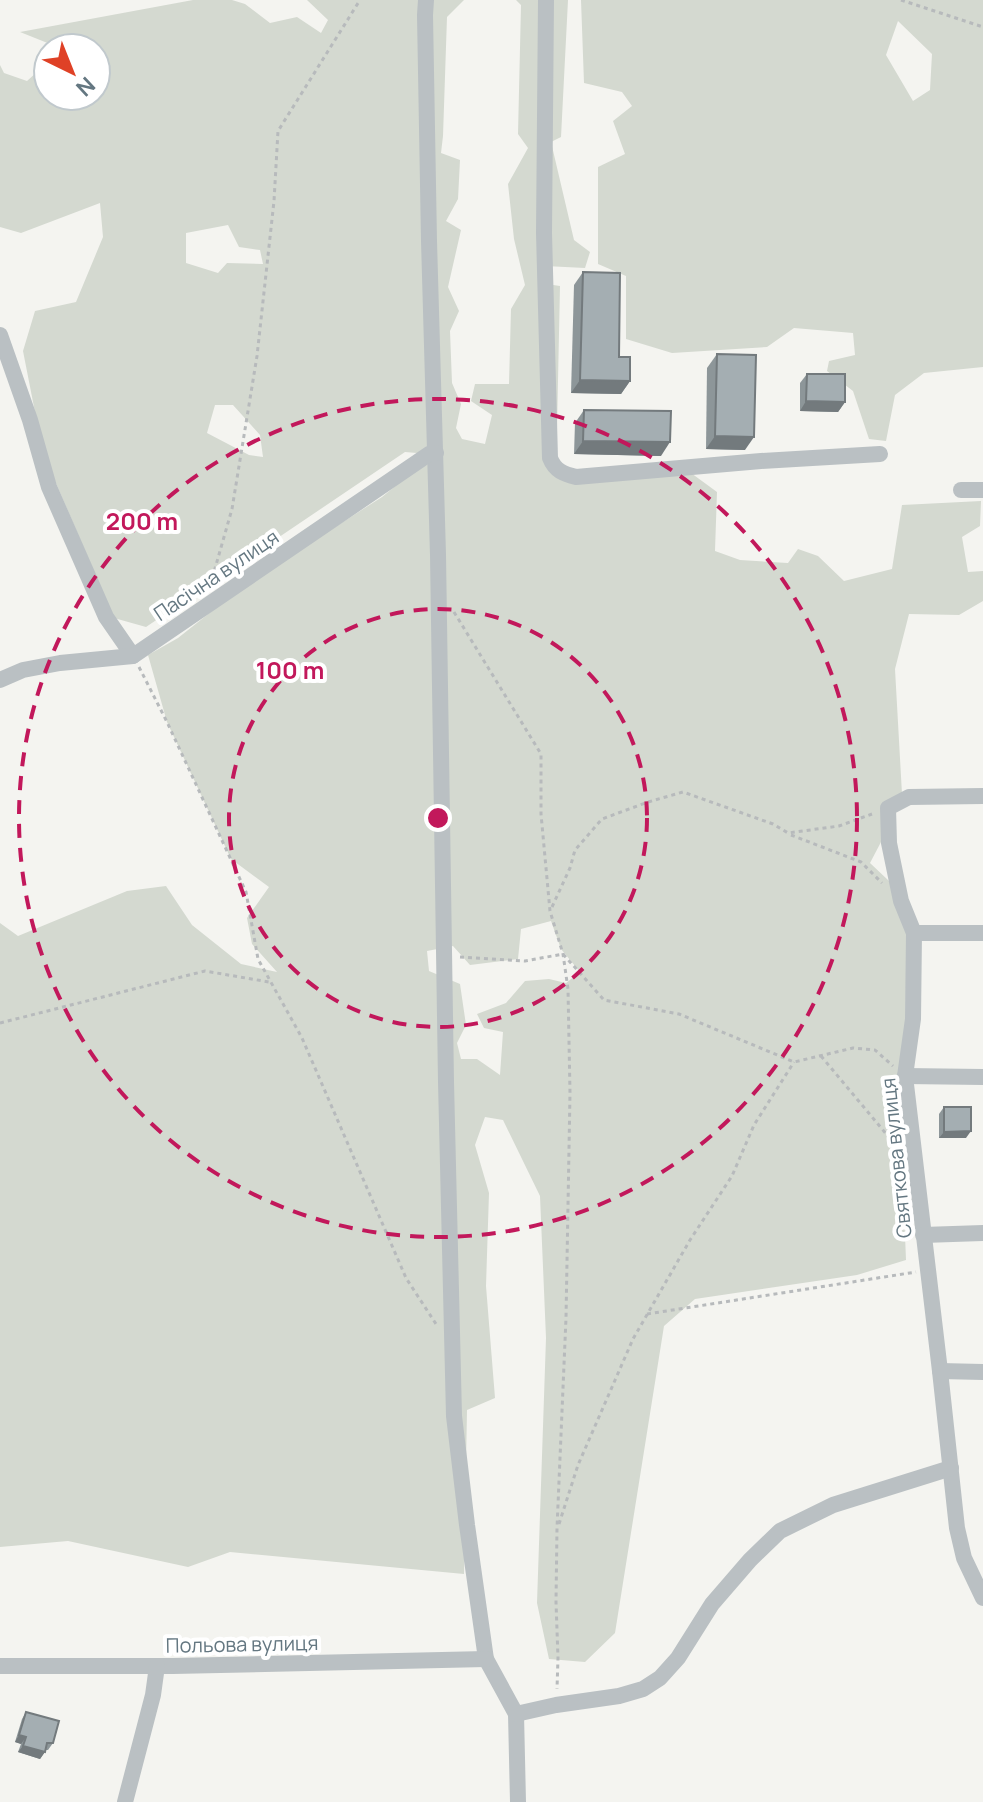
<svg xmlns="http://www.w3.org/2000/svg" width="983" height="1802" font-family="Manrope,sans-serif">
  <rect width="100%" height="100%" fill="#f4f4f0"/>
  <g fill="#d4d9d0" fill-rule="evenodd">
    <path d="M 193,0 L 232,0 L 245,4 L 270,23 L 297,17 L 321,33 L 328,20 L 307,0 L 464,0 L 447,17 L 443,136 L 441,153 L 460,160 L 458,199 L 446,221 L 461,230 L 448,287 L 459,311 L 450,331 L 452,383 L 461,404 L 456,428 L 462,439 L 485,444 L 492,415 L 471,401 L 475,384 L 509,384 L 511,309 L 525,285 L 514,239 L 508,184 L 528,148 L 518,134 L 521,5 L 516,0 L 568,0 L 561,137 L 551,142 L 574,240 L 590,252 L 585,268 L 545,266 L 540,283 L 560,286 L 556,475 L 691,473 L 717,492 L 715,551 L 740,560 L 788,563 L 798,549 L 818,556 L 844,581 L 892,569 L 902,505 L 981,501 L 980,526 L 962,537 L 968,572 L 983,571 L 983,601 L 959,615 L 909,614 L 895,669 L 902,794 L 892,821 L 870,863 L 907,898 L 905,1076 L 902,1161 L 906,1260 L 857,1275 L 695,1299 L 664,1326 L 615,1633 L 585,1662 L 549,1659 L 537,1603 L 546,1338 L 540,1196 L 503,1120 L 485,1117 L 475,1145 L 489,1193 L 486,1286 L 495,1398 L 467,1410 L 464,1574 L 230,1552 L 188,1567 L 68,1541 L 0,1547 L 0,923 L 18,936 L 127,891 L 166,886 L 192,925 L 241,964 L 277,972 L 252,944 L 247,918 L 269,887 L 231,859 L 167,722 L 148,655 L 178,638 L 246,584 L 382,497 L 437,452 L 429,454 L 405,452 L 146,627 L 114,618 L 43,453 L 23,351 L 35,311 L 76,302 L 103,237 L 100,203 L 21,233 L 0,227 L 0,65 L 4,73 L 27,81 L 48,62 L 48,96 L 96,96 L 96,48 L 60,48 L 20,32 ZM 228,225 L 239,247 L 260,250 L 263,264 L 227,263 L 218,273 L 186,263 L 186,233 ZM 215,405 L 233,405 L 260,435 L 263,457 L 249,455 L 207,433 ZM 551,921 L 561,949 L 580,972 L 566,983 L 549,979 L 525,981 L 506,1003 L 477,1014 L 484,1028 L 503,1032 L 500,1075 L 477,1059 L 461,1059 L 457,1043 L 466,1025 L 460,984 L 429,971 L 427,951 L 453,946 L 470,965 L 518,959 L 521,929 Z"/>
    <path d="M 581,0 L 983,0 L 983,367 L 924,373 L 895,395 L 886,441 L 869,439 L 853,391 L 827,371 L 829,361 L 855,355 L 853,333 L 794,328 L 767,347 L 672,353 L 626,339 L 626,276 L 598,264 L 598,167 L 625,154 L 613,121 L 632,106 L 622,92 L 584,83 ZM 898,21 L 932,54 L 930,90 L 913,101 L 886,55 Z"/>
  </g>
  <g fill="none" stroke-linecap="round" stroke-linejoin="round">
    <g stroke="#b7babc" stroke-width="3" stroke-dasharray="4 4" stroke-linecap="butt">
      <path d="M 901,0 L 983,27"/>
      <path d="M 210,586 L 232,509 L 257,356 L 274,201 L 278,131 L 360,0"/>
      <path d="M 454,612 L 541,754 L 541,814 L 550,911 L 563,954 L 568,989 L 570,1093 L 566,1318 L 557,1528 L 556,1602 L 558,1658 L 557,1689"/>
      <path d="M 139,667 L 167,722 L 246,892 L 258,959 L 302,1038 L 406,1278 L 436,1324"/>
      <path d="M 791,835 L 861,862 L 882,883"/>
      <path d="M 552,907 L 570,868 L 575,850 L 602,819 L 648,802 L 683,792 L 773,824 L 788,833 L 839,826 L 872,814"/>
      <path d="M 460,957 L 525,961 L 563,954 L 604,1000 L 679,1014 L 794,1062 L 853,1048 L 875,1050 L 893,1066"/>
      <path d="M 0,1023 L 205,971 L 269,982"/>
      <path d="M 821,1056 L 898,1148"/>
      <path d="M 647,1314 L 916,1272"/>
      <path d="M 559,1524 L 578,1465 L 633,1339 L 690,1240 L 732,1176 L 754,1125 L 794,1062"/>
    </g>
    <g stroke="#bac0c3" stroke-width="16">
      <path d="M 426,0 L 425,15 L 429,241 L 438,555 L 446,1082 L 454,1416 L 467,1525 L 486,1659 L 516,1714 L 518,1802"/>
      <path d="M 546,0 L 544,233 L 550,458 C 555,471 564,474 576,477 L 761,461 L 880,454"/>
      <path d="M 0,335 L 30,420 L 49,487 L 106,617 L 133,656"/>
      <path d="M 961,490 L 983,490"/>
      <path d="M 0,680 L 23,670 L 60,663 L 133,656 L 429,454 L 436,453"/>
      <path d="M 983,796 L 909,797 L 888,808 L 889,843 L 901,901 L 914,933 L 913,1019 L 905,1076 L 940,1371 L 957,1528 L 964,1558 L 983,1598"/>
      <path d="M 914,933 L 983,933"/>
      <path d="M 905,1076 L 983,1077"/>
      <path d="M 923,1235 L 983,1233"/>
      <path d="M 940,1371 L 983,1372"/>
      <path d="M 0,1666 L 173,1666 L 486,1659"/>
      <path d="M 516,1714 L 556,1705 L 619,1696 L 643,1689 L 660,1678 L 678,1658 L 712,1604 L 750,1560 L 780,1531 L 833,1505 L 951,1468"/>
      <path d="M 125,1802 L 153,1695 L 157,1666"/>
    </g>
  </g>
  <g fill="#8d9699">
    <path d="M 583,272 L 630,381 L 621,394 L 571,393 L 574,285 Z"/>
    <path d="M 717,354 L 745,450 L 706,449 L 707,368 Z"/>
    <path d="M 807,374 L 845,402 L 838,412 L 800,411 L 800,383 Z"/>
    <path d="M 584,410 L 661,456 L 574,454 L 575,423 Z"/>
    <path d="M 944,1107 L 966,1138 L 939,1138 L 939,1114 Z"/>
    <path d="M 26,1712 L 53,1743 L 48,1750 L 46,1750 L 40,1759 L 18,1752 L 21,1744 L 15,1742 L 22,1719 Z"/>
  </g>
  <g fill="#737a7d">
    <path d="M 580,380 L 630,381 L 621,394 L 571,393 Z"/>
    <path d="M 806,401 L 845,402 L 838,412 L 800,411 Z"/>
    <path d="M 715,436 L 754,437 L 745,450 L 706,449 Z"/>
    <path d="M 583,441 L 670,442 L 661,456 L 574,454 Z"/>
    <path d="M 971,1131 L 966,1138 L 939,1138 L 944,1132 Z"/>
    <path d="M 19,1735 L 26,1737 L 21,1744 L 15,1742 Z"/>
    <path d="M 23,1746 L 45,1752 L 40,1759 L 18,1752 Z"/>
  </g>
  <g fill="#a4aeb2" stroke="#737a7d" stroke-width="2">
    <path d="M 583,272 L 620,273 L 619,357 L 630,357 L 630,381 L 580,380 Z"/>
    <path d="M 717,354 L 756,355 L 754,437 L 715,436 Z"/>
    <path d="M 807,374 L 845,374 L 845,402 L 806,401 Z"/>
    <path d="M 584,410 L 671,411 L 670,442 L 583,441 Z"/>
    <path d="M 944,1107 L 971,1107 L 971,1131 L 944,1132 Z"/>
    <path d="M 26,1712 L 59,1721 L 53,1743 L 47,1743 L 45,1752 L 23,1746 L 26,1737 L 19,1735 Z"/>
  </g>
  <g fill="none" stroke="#c2185b" stroke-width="4" stroke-dasharray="14 10">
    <circle cx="438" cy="818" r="209"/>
    <circle cx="438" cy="818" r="419"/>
  </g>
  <g text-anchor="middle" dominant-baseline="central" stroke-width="8" stroke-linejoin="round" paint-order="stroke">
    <g font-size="20" fill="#647781" stroke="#fff">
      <text transform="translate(216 575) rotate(-34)">Пасічна вулиця</text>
      <text transform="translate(896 1158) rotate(-96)">Святкова вулиця</text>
      <text transform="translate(242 1644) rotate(-1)">Польова вулиця</text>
    </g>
  </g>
  <circle cx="438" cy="818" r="12" fill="#c2185b" stroke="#fff" stroke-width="4"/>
  <g font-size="24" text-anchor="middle" font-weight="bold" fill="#c2185b" stroke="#fff" stroke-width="8" stroke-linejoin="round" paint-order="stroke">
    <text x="142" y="530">200 m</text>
    <text x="290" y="679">100 m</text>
  </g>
  <g transform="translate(72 72) rotate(137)"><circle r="38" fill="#ffffff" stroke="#c1c9cd" stroke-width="2"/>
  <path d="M0-6L14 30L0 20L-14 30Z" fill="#df4126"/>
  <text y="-12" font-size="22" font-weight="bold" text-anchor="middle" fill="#647781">N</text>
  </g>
</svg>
